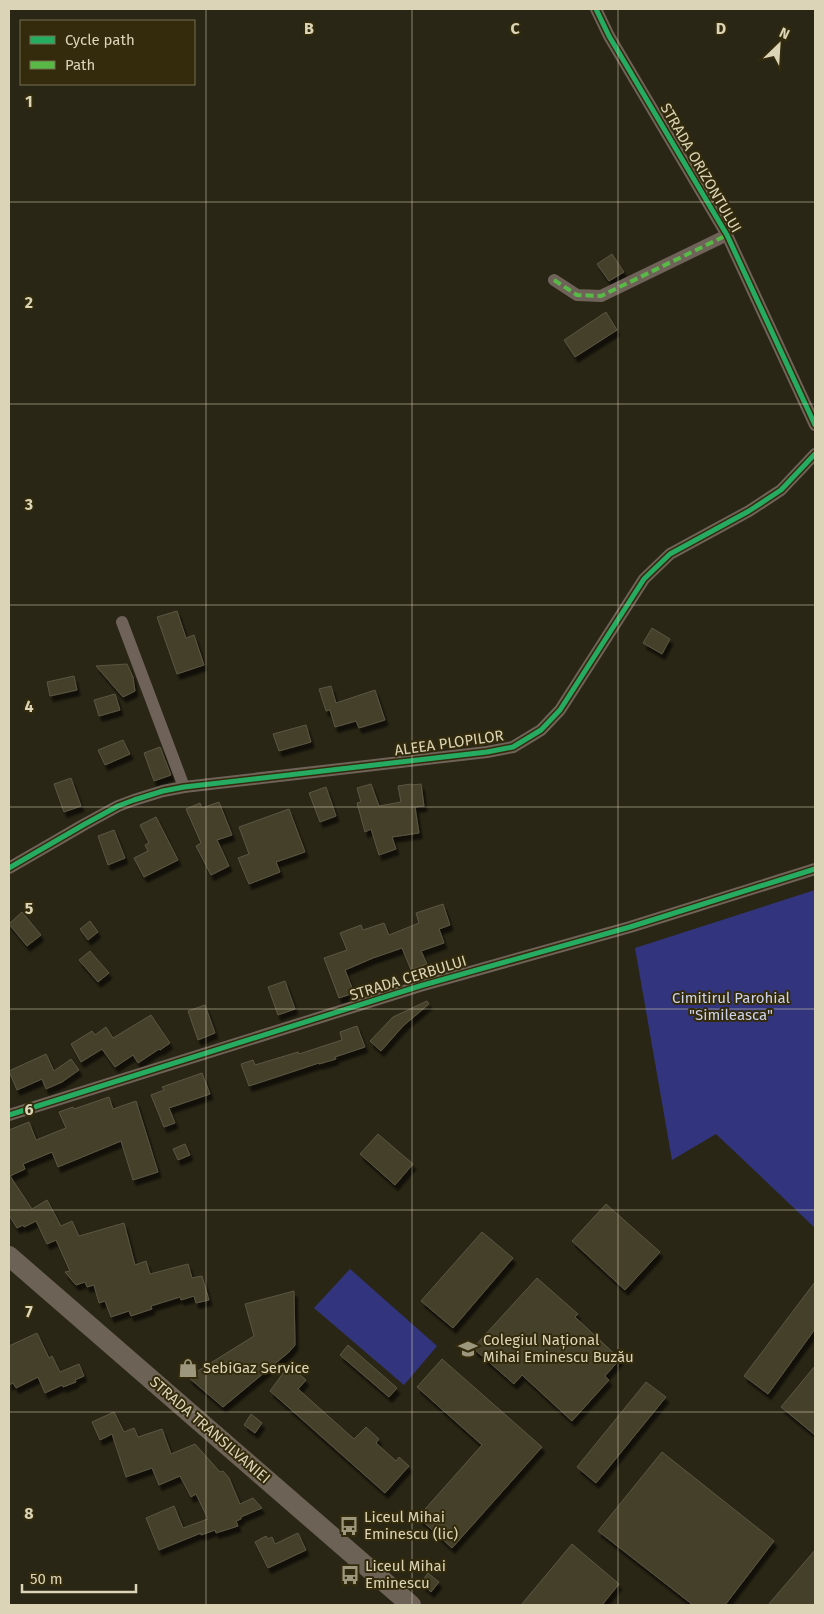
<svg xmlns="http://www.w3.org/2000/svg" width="824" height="1614" font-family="'Fira Sans',sans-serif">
  <defs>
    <filter id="shadow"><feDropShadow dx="3" dy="5.5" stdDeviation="1" flood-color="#0009"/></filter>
  </defs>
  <rect width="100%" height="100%" fill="#2a2615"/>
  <g fill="#32357e">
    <path d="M 815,890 L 815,1228 L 716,1134 L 672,1160 L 635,948 Z"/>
    <path d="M 350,1269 L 437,1346 L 404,1385 L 314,1308 Z"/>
  </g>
  <g fill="#45402a" stroke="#5a5643" filter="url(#shadow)">
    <path d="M 612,254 L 624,272 L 609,281 L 597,264 Z"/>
    <path d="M 606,312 L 617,330 L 575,357 L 564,340 Z"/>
    <path d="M 177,611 L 186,638 L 194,635 L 204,665 L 177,674 L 157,617 Z"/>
    <path d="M 652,628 L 670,639 L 662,654 L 643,643 Z"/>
    <path d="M 127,664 L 133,677 L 135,691 L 123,697 L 96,666 Z"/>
    <path d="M 74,676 L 77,690 L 50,696 L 47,682 Z"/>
    <path d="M 331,686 L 336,703 L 375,690 L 385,720 L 359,728 L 356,721 L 335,727 L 330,710 L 326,711 L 319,689 Z"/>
    <path d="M 115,694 L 120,710 L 99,716 L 94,700 Z"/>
    <path d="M 306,725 L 311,742 L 279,751 L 273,734 Z"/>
    <path d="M 123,740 L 130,754 L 105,765 L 98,750 Z"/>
    <path d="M 160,747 L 171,775 L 154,781 L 144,753 Z"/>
    <path d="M 71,778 L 81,806 L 64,812 L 54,784 Z"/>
    <path d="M 371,784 L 379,806 L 401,802 L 398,786 L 411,784 L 412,785 L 421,784 L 424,806 L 415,807 L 419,833 L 392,837 L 396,849 L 379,855 L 371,829 L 365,832 L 357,803 L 361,802 L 357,788 Z"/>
    <path d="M 326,787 L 336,816 L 320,822 L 309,793 Z"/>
    <path d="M 219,802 L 232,835 L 217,840 L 229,866 L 211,875 L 196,846 L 201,843 L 186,809 L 200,803 L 202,808 Z"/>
    <path d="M 289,809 L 305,852 L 276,862 L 280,872 L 249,884 L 238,858 L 249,854 L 239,827 Z"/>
    <path d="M 156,817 L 178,860 L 144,877 L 134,858 L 148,851 L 145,845 L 149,843 L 140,825 Z"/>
    <path d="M 114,830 L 125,858 L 108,865 L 98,836 Z"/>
    <path d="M 443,904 L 450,925 L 439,929 L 444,943 L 421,951 L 427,964 L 411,970 L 402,948 L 373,958 L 345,970 L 354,993 L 339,998 L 324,958 L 347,950 L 340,933 L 361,925 L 363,930 L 384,923 L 389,935 L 419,923 L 416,913 Z"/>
    <path d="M 22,912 L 41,935 L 27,946 L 9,924 Z"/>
    <path d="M 90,921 L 98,932 L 88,940 L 80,929 Z"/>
    <path d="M 90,951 L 109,973 L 98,982 L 79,960 Z"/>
    <path d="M 285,981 L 295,1009 L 278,1015 L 268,987 Z"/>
    <path d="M 427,1001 L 429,1004 L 403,1026 L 381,1051 L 370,1041 L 393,1017 Z"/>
    <path d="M 205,1005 L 215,1033 L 198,1040 L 188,1011 Z"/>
    <path d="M 151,1015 L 170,1043 L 160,1050 L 159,1049 L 138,1063 L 133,1055 L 115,1067 L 102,1049 L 81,1062 L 71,1044 L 92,1031 L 95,1035 L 106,1027 L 113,1038 Z"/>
    <path d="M 357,1026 L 365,1047 L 335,1057 L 336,1059 L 319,1064 L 319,1063 L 249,1086 L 241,1064 L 253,1060 L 255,1065 L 298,1052 L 299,1054 L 342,1040 L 340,1032 Z"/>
    <path d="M 46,1054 L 54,1071 L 71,1059 L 79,1070 L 62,1082 L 46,1089 L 42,1079 L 17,1090 L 9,1071 Z"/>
    <path d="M 202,1073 L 210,1094 L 169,1108 L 175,1123 L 164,1127 L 151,1095 L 164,1090 L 162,1087 Z"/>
    <path d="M 109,1097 L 113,1109 L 136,1101 L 158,1172 L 133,1180 L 121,1141 L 58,1167 L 52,1152 L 23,1164 L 25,1169 L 10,1176 L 32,1209 L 47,1200 L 61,1226 L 72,1221 L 79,1236 L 124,1223 L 135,1265 L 146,1261 L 150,1274 L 188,1264 L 192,1278 L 202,1276 L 209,1300 L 196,1303 L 194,1296 L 181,1300 L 180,1297 L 151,1306 L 152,1309 L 131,1316 L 129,1311 L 111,1317 L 105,1301 L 99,1303 L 94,1285 L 87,1287 L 85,1282 L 76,1285 L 65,1272 L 70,1271 L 56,1240 L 47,1244 L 36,1221 L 24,1227 L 23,1225 L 17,1228 L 9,1215 L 9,1130 L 29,1122 L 36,1140 L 66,1128 L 59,1112 L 73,1107 L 74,1109 Z"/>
    <path d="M 378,1134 L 413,1164 L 395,1185 L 360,1154 Z"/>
    <path d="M 185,1144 L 190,1155 L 178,1160 L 173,1149 Z"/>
    <path d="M 606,1204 L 660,1252 L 625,1290 L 572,1241 Z"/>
    <path d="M 482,1232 L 513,1258 L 453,1328 L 421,1301 Z"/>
    <path d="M 537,1278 L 578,1314 L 575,1317 L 620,1359 L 605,1376 L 609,1380 L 572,1421 L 522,1375 L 514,1384 L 473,1348 Z"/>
    <path d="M 815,1282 L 815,1329 L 768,1394 L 744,1376 Z"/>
    <path d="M 294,1291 L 295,1345 L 289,1352 L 223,1407 L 188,1377 L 254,1336 L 245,1304 Z"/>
    <path d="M 37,1333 L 49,1358 L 52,1356 L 60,1372 L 79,1364 L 84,1376 L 75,1380 L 76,1382 L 63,1387 L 62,1385 L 45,1393 L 38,1377 L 16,1388 L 13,1383 L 9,1385 L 9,1346 Z"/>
    <path d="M 348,1345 L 397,1388 L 389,1397 L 340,1355 Z"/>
    <path d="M 442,1359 L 542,1447 L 452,1548 L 418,1517 L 482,1445 L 417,1387 Z"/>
    <path d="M 289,1365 L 306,1380 L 298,1389 L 354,1439 L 366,1427 L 379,1439 L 376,1443 L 396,1461 L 399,1457 L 409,1466 L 385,1493 L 270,1391 Z"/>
    <path d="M 815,1366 L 815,1435 L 781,1407 Z"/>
    <path d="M 646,1382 L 666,1397 L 596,1483 L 577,1467 Z"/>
    <path d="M 114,1412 L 124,1432 L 134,1428 L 138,1437 L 162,1429 L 171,1454 L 195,1444 L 220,1472 L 223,1471 L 229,1478 L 240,1504 L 253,1498 L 262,1508 L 241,1517 L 241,1519 L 236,1521 L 238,1526 L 216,1533 L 215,1530 L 201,1535 L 201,1533 L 159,1550 L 146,1518 L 174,1506 L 183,1528 L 208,1519 L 196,1494 L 191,1497 L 180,1476 L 159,1485 L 152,1468 L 126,1477 L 112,1434 L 100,1440 L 92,1422 Z"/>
    <path d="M 251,1414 L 262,1423 L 255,1433 L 244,1425 Z"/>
    <path d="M 662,1452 L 774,1541 L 725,1605 L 693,1605 L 598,1531 Z"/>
    <path d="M 298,1533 L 306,1550 L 268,1568 L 255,1542 L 266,1536 L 268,1539 L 272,1537 L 275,1544 Z"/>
    <path d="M 572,1544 L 619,1584 L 602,1605 L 521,1605 Z"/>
    <path d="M 815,1550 L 815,1605 L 768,1605 Z"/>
    <path d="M 428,1573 L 439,1582 L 431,1592 L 421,1583 Z"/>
  </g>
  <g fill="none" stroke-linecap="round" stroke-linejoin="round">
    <g stroke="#6f6259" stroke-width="12">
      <path d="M 596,9 L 609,36 L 727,235 L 815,425"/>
      <path d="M 554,280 L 577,295 L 601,296 L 727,235"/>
      <path d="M 122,622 L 184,787"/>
      <path d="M 9,868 L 85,824 L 118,806 L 134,800 L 163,791 L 184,787 L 487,752 L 513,747 L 541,730 L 560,710 L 644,579 L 670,554 L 749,511 L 781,490 L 815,454"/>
      <path d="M 9,1115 L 420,986 L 630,927 L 815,869"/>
    </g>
    <path stroke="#6d6256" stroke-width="20" d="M 9,1256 L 411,1605"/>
    <path stroke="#58b947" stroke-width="4" stroke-dasharray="8 4" stroke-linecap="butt" d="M 554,280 L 577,295 L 601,296 L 727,235"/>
    <g stroke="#332b0c" stroke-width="8">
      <g id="cycleway">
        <path d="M 596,9 L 609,36 L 727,235 L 815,425"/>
        <path d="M 9,868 L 85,824 L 118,806 L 134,800 L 163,791 L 184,787 L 487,752 L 513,747 L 541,730 L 560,710 L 644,579 L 670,554 L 749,511 L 781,490 L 815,454"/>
        <path d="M 9,1115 L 420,986 L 630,927 L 815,869"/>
      </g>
    </g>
    <use href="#cycleway" stroke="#26ab63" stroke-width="5"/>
  </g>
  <path fill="none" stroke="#dbd4b7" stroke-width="1" stroke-opacity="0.55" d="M 206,9 L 206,1605M 412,9 L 412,1605M 618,9 L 618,1605M 9,202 L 815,202M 9,404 L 815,404M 9,605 L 815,605M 9,807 L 815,807M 9,1009 L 815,1009M 9,1210 L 815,1210M 9,1412 L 815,1412"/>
  <defs>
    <g id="school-bare" transform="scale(1.5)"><path d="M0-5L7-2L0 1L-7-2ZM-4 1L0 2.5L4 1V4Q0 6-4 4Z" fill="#9d977e" stroke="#332b0c" stroke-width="2.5" paint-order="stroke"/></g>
    <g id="shop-bare" transform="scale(1.5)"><path d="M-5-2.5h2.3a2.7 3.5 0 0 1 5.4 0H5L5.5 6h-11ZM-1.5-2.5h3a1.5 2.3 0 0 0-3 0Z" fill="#9d977e" stroke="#332b0c" stroke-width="2.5" paint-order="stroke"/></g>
    <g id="bus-bare" transform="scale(1.5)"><path d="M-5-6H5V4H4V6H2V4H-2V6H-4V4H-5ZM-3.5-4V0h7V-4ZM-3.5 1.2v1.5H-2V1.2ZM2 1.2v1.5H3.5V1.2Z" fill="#9d977e" stroke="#332b0c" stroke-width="2.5" paint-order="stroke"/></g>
  </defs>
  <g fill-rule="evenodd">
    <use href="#school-bare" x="468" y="1349"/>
    <use href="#shop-bare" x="188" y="1368"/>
    <use href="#bus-bare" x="349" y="1526"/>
    <use href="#bus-bare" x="350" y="1575"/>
  </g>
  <g text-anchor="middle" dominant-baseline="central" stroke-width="4" stroke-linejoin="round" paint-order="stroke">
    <g font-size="15" fill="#dbd4b7" stroke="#332b0c">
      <text transform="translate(701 168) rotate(60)">STRADA ORIZONTULUI</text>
      <text transform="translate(449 743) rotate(-8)">ALEEA PLOPILOR</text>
      <text transform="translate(408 978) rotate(-17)">STRADA CERBULUI</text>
      <text transform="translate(210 1430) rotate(41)">STRADA TRANSILVANIEI</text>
    </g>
    <g font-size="15" fill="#cdd3ec" stroke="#332b0c">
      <text x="731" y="998">Cimitirul Parohial<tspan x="731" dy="17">"Simileasca"</tspan></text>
    </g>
    <g font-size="15" fill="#dbd4b7" stroke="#332b0c" text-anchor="start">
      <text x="483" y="1340">Colegiul Național<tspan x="483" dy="17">Mihai Eminescu Buzău</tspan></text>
      <text x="203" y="1368">SebiGaz Service</text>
      <text x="364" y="1517">Liceul Mihai<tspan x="364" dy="17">Eminescu (lic)</tspan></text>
      <text x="365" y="1566">Liceul Mihai<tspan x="365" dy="17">Eminescu</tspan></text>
    </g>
  </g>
  <g font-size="16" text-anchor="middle" font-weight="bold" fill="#dbd4b7" stroke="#332b0c" stroke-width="4" stroke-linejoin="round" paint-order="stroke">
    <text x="309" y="34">B</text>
    <text x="515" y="34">C</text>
    <text x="721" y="34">D</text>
    <text x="29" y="107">1</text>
    <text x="29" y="308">2</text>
    <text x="29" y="510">3</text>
    <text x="29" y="712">4</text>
    <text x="29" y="914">5</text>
    <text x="29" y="1115">6</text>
    <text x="29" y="1317">7</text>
    <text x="29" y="1519">8</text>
  </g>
  <rect width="824" height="1614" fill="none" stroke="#dbd4b7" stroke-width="20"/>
  <rect x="20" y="20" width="175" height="65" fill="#332b0c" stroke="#766f50"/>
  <rect x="30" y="36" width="25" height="8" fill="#26ab63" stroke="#766f50"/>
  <text x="65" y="45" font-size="15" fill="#dbd4b7">Cycle path</text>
  <rect x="30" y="61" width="25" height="8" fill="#58b947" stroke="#766f50"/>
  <text x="65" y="70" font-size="15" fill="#dbd4b7">Path</text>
  <g transform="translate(779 45) rotate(25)" stroke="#332b0c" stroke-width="4" paint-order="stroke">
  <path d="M0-4L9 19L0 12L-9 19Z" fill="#dbd4b7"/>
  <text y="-8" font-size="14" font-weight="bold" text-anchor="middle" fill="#dbd4b7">N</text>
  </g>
  <path d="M22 1584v8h114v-8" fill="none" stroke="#dbd4b7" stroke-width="2.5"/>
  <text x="30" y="1584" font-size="15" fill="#dbd4b7" stroke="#332b0c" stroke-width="4" paint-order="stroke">50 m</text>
</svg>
